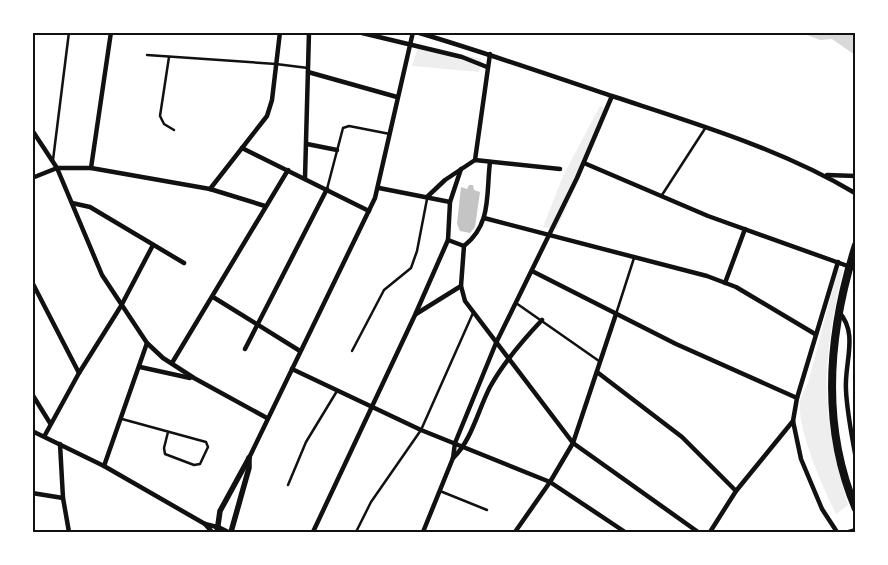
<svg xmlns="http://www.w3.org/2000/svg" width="888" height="565" font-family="'Exo 2',sans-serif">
  <rect width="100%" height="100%" fill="#fff"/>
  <g fill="#eee">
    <path d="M 419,44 L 481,59 L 479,72 L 412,66 Z"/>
    <path d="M 600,106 L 609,110 L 557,229 L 543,227 L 563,176 Z"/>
    <path d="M 838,269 L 843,270 C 836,302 829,335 827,368 C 824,414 836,462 848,505 L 836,514 C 823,487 797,431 800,401 C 801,396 805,389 808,383 Z"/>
  </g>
  <path fill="#d9d9d9" d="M 802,33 L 855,33 L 855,55 L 832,39 L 820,40 Z"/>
  <path fill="#c4c4c4" d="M 469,185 L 473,185 L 474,190 L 480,192 L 475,227 L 470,233 L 460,231 L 457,224 L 461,187 L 467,189 Z"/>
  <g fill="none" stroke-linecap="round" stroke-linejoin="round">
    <g stroke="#111" stroke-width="2.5">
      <path d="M 147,55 L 276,64 L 308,68"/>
      <path d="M 169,57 L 160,116 L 164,124 L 174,130"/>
      <path d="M 53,160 L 69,32"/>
      <path d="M 327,189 L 343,128 L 349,126 L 390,134"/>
      <path d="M 662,195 L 706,127"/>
      <path d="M 516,303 L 599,361"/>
      <path d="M 616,314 L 634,258"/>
      <path d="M 352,351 L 384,290 L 411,268 L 417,251 L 427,199"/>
      <path d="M 122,419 L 206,442 L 208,447 L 200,464 L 194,465 L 165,454 L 164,448 L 168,432"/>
      <path d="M 288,485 L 306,442 L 337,391"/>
      <path d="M 440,491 L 487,510"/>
      <path d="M 356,532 L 371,502 L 421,430 L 473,313"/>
    </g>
    <g stroke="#111" stroke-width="4.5">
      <path d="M 358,32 L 462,57 L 487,67"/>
      <path d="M 416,32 C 484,52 549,75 615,97 C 697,124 781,149 855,193"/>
      <path d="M 308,72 L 397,97"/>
      <path d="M 32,130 L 57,168 L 102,275 L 147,343 L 163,358 L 194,378 L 267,418"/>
      <path d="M 307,144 L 337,150"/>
      <path d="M 242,148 L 369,211"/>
      <path d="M 475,160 L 490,54"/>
      <path d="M 490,162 C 486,194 492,224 464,246 L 461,286 L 465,301 L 573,443 L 698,532"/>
      <path d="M 584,163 L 708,216 L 856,269"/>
      <path d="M 91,168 L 111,32"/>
      <path d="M 461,169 L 450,202 L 448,240 L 464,246"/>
      <path d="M 827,175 L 856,176"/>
      <path d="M 32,178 L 57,168 L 91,168 L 210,189 L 265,206"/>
      <path d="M 305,178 L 309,32"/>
      <path d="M 379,188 L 450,202"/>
      <path d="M 210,189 L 267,116 L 272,100 L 280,32"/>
      <path d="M 427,197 L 445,180 L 475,160 L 560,169"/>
      <path d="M 72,203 L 90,207 L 184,263"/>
      <path d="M 484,218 L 707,276 L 736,287 L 815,334"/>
      <path d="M 532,271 L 676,344 L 797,398"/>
      <path d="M 32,282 L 79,373"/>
      <path d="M 725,283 L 745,229"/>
      <path d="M 213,297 L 300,351"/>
      <path d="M 839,312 C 859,334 844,363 846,390 C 847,413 852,436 856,459"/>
      <path d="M 416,314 L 461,286"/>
      <path d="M 245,349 L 327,189"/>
      <path d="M 172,363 L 288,170"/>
      <path d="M 140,367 L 190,378"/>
      <path d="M 292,369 L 421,430 L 550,482 L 625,532"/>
      <path d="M 597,372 L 682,437 L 736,491"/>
      <path d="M 32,394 L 50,423"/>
      <path d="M 32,431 L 104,466 L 205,524 L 217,527"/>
      <path d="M 45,435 L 79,373 L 121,306 L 153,245"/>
      <path d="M 60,444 L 63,498 L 69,532"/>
      <path d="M 249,458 L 375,198 L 413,32"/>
      <path d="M 453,458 C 472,440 478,410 490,387 C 504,362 522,341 542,320"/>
      <path d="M 104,466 L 147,343"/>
      <path d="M 32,493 L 63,498"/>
      <path d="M 205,524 L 212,532"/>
      <path d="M 313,532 L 415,315 L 448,240"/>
      <path d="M 423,532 L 453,458 L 455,443 L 496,343 L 577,178 L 612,96"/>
      <path d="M 515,532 L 550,482 L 573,443 L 616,314"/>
      <path d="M 710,532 L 736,491 L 793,421"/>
      <path d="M 837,532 L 822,509 L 801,459 L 793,421 L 797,398 L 838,262"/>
      <path d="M 849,532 L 856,530"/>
    </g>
    <g stroke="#111" stroke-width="5.5">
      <path d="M 856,182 L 856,196"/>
      <path d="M 217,527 L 227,532"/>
      <path d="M 217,532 L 220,511 L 249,458"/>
      <path d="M 231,532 L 249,468 L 249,458"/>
    </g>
    <path stroke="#111" stroke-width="8" d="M 856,245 C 829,330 820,424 856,509"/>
  </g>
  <rect width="888" height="565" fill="none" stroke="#ffffff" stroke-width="68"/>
  <rect x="34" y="34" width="820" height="497" fill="none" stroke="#111" stroke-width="2"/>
</svg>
